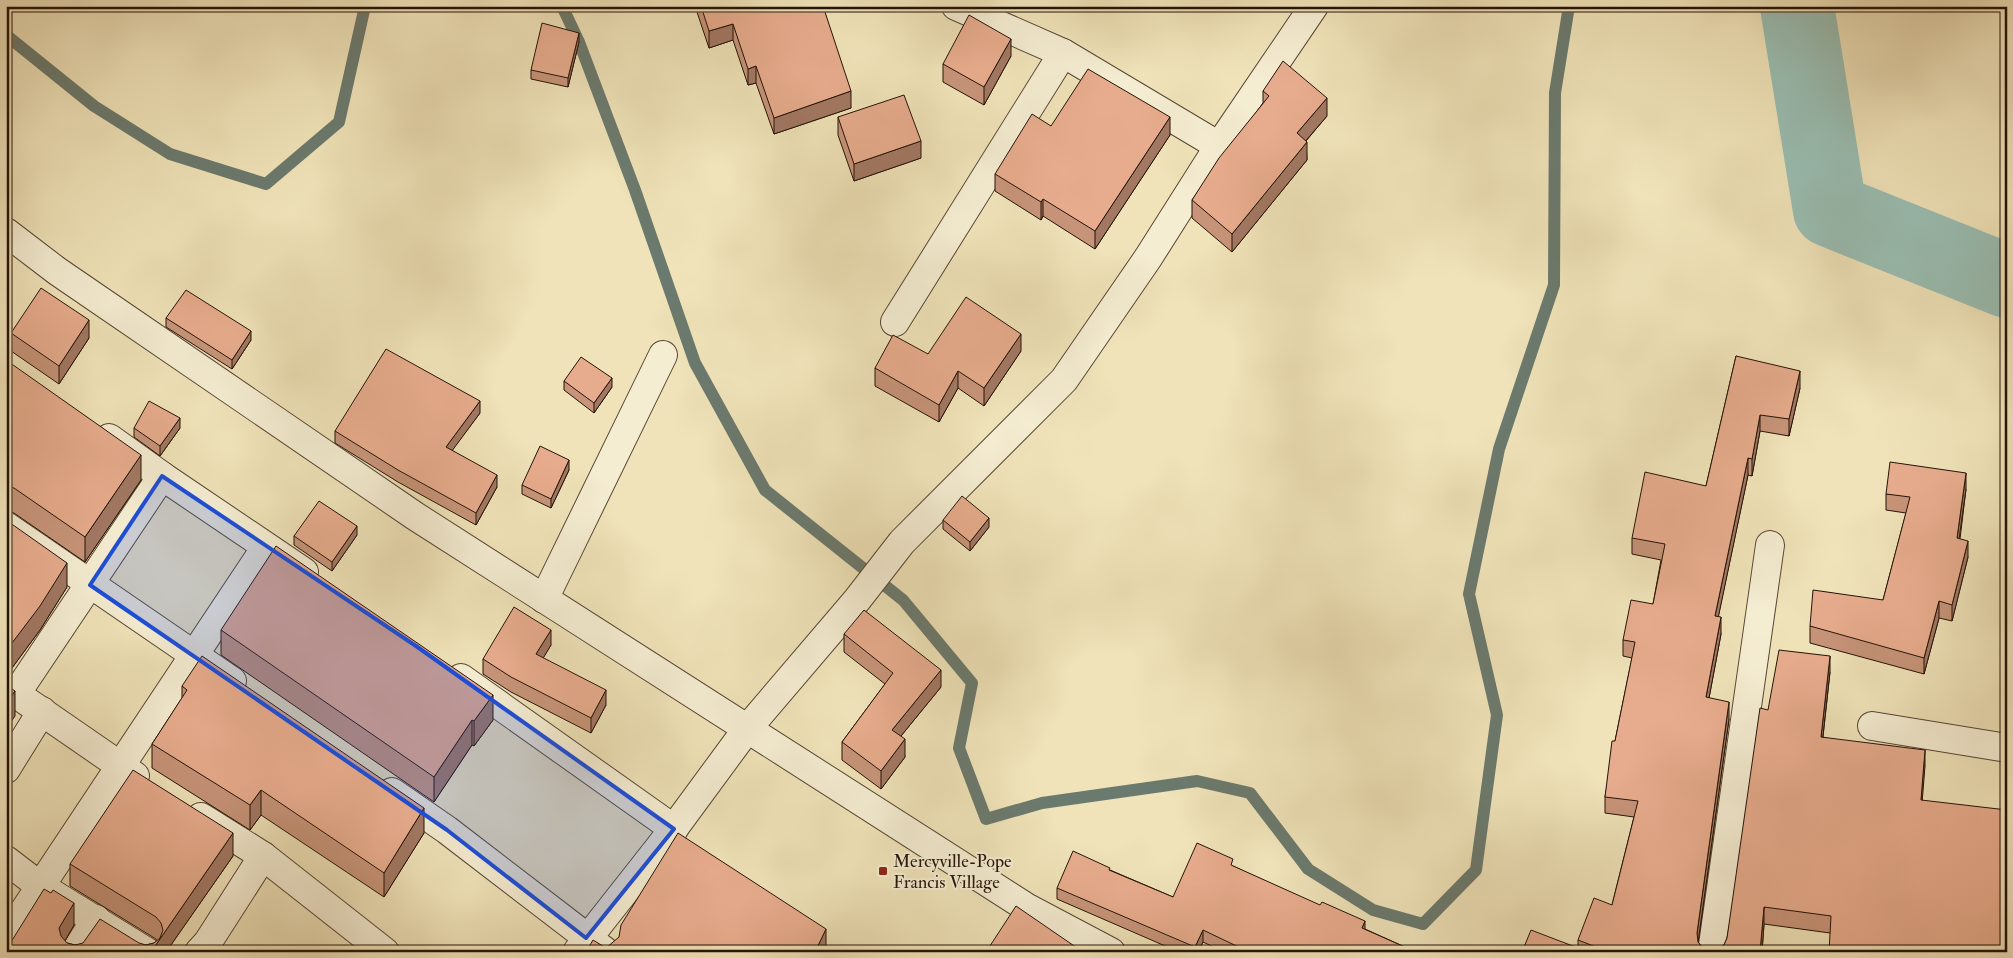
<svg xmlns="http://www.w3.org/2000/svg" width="2013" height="958" font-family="'IM FELL Double Pica',serif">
  <rect width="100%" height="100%" fill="#f0e3b9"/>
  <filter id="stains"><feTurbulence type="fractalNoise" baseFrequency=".004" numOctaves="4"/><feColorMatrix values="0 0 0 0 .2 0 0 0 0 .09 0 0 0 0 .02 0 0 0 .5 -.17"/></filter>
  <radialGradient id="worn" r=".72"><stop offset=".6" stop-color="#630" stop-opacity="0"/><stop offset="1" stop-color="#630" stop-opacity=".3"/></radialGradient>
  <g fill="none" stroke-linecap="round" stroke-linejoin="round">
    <g stroke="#6b7a6e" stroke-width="12">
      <path d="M 562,6 L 579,42 L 635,190 L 695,363 L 765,490 L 903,600 L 972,683 L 959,748 L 986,819 L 1042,803 L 1197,781 L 1250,793 L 1308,869 L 1373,910 L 1423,924 L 1476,870 L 1497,715 L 1469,594 L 1499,449 L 1554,285 L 1555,93 L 1569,6"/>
      <path d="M 6,35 L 94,106 L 170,154 L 266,184 L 339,122 L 365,6"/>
    </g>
    <path stroke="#9abeb2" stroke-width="74" d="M 1797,6 L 1830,210 L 2007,281"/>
    <g stroke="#574734" stroke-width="30">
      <g id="minor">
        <path d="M 956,6 L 1063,53 L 1219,146"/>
        <path d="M 6,232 L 57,271 L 415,516 L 1026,907 L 1111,952"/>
        <path d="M 895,322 L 1063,53"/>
        <path d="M 162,476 L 304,572"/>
        <path d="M 6,526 L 232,681"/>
        <path d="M 544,599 L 663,355"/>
        <path d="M 461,678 L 674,829"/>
        <path d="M 6,687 L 135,776"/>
        <path d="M 16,694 L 162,476 L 109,438"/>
        <path d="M 1872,726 L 2007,748"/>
        <path d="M 6,769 L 42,711"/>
        <path d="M 392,792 L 447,830 L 606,952"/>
        <path d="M 201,817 L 263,856 L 385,952"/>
        <path d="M 6,860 L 40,886 L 147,952"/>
        <path d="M 6,938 L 266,547"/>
        <path d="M 75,952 L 96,919"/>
        <path d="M 199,952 L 208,942 L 263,856"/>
        <path d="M 577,952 L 669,835 L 747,729 L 857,600 L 902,542 L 1064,380 L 1148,258 L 1219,146 L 1314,6"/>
        <path d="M 1712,952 L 1770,545"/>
      </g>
    </g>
    <use href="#minor" stroke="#f5edd2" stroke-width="28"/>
  </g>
  <g fill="#c79479" stroke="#241307">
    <path d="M 695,6 L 823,6 L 851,108 L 774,134 L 756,83 L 748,85 L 733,40 L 709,48 Z"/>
    <path d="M 579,42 L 568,87 L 531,79 L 531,70 Z"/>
    <path d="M 1011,56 L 984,105 L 943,82 L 943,64 Z"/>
    <path d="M 1263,91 L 1327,116 L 1306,141 L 1307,160 L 1232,252 L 1192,218 L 1192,200 L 1263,103 Z"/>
    <path d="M 838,117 L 921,158 L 854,181 L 838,135 Z"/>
    <path d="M 1051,126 L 1170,135 L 1095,249 L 1043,216 L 1041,220 L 995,191 L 995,174 Z"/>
    <path d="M 166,318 L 251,340 L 232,369 L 166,327 Z"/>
    <path d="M 11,333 L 89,338 L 59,384 L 11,351 Z"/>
    <path d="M 1021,351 L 984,406 L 958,388 L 939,422 L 875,386 L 875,368 L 928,354 Z"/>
    <path d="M 1736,356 L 1800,388 L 1789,436 L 1760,431 L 1752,476 L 1748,475 L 1718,617 L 1721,634 L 1709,698 L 1729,719 L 1698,942 L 1702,947 L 1709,951 L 1717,950 L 1724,945 L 1727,938 L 1768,710 L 1830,672 L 1823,737 L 1925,766 L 1830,933 L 1764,924 L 1762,952 L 1578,952 L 1578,940 L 1612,905 L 1634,817 L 1605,813 L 1605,797 L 1615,741 L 1632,658 L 1623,656 L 1623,640 L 1653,604 L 1661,560 L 1632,554 L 1632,538 L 1706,486 Z"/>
    <path d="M 6,360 L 141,480 L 85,562 L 14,513 L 6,511 Z"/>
    <path d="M 564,381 L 612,387 L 594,413 L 564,390 Z"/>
    <path d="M 480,413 L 452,450 L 497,487 L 476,525 L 398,482 L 335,443 L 335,431 Z"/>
    <path d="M 134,428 L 180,428 L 160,456 L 134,437 Z"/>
    <path d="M 569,470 L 551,508 L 522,494 L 522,485 Z"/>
    <path d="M 1966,489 L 1960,539 L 1968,557 L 1952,621 L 1939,618 L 1924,674 L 1810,643 L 1810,626 L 1883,600 L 1906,513 L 1886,510 L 1886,494 Z"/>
    <path d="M 6,520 L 67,587 L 40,630 L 9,672 L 6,672 Z"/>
    <path d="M 943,520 L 989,527 L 970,551 L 943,529 Z"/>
    <path d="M 357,535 L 332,571 L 294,545 L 294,536 Z"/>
    <path d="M 221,630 L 493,720 L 474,746 L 472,745 L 434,802 L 221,655 Z"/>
    <path d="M 844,634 L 941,687 L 901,736 L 905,757 L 881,789 L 842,760 L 842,742 L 885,684 L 844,652 Z"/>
    <path d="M 551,645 L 543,658 L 606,705 L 591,733 L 511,692 L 483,674 L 483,659 Z"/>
    <path d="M 182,686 L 424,833 L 384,897 L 261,815 L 250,830 L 152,768 L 152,744 L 182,698 Z"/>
    <path d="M 233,856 L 166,952 L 6,952 L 74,925 L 65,941 L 67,943 L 75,945 L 146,945 L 154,943 L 157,941 L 156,939 L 70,886 L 70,864 Z"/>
    <path d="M 1233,866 L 1365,929 L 1416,952 L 1224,952 L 1203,942 L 1198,952 L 1179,952 L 1057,899 L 1057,888 L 1110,870 L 1173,897 Z"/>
  </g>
  <g fill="#a27863" stroke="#241307">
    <path d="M 733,24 L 733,40 L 709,48 L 709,31 Z"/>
    <path d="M 579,33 L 579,42 L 568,87 L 568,78 Z"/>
    <path d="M 1011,39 L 1011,56 L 984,105 L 984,87 Z"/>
    <path d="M 756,66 L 756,83 L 748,85 L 748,69 Z"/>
    <path d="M 851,91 L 851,108 L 774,134 L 774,118 Z"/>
    <path d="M 1327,98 L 1327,116 L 1297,151 L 1297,133 Z"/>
    <path d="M 1170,117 L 1170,135 L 1095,249 L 1095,231 Z"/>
    <path d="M 921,141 L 921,158 L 854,181 L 854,164 Z"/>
    <path d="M 1307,142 L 1307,160 L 1232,252 L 1232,234 Z"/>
    <path d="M 1043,199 L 1043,216 L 1041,220 L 1041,202 Z"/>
    <path d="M 89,320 L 89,338 L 59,384 L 59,366 Z"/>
    <path d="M 251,331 L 251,340 L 232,369 L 232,360 Z"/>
    <path d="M 1021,334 L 1021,351 L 984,406 L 984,388 Z"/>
    <path d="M 958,371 L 958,388 L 939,422 L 939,405 Z"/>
    <path d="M 1800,371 L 1800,388 L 1789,436 L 1789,419 Z"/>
    <path d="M 612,378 L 612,387 L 594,413 L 594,403 Z"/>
    <path d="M 480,401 L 480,413 L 446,459 L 446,447 Z"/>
    <path d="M 1760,415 L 1760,431 L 1752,476 L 1752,459 Z"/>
    <path d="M 180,418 L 180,428 L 160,456 L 160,446 Z"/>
    <path d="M 141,455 L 141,480 L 85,562 L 85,537 Z"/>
    <path d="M 1748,458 L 1748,475 L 1715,633 L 1715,616 Z"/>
    <path d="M 569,460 L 569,470 L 551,508 L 551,499 Z"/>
    <path d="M 1966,473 L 1966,489 L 1957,554 L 1957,538 Z"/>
    <path d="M 497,475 L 497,487 L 476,525 L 476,513 Z"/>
    <path d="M 989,518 L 989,527 L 970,551 L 970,542 Z"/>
    <path d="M 357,526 L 357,535 L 332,571 L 332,562 Z"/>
    <path d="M 1968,541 L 1968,557 L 1952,621 L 1952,605 Z"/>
    <path d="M 67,563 L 67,587 L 40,630 L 9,672 L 9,647 Z"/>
    <path d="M 1939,601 L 1939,618 L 1924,674 L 1924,658 Z"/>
    <path d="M 1721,617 L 1721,634 L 1706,714 L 1706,697 Z"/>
    <path d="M 551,630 L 551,645 L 536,670 L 536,654 Z"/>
    <path d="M 1830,656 L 1830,672 L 1821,753 L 1821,737 Z"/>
    <path d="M 941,670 L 941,687 L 892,747 L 892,730 Z"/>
    <path d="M 606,690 L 606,705 L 591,733 L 591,718 Z"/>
    <path d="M 15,691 L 15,716 L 6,729 L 6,704 Z"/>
    <path d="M 493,695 L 493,720 L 474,746 L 474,721 Z"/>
    <path d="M 1729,702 L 1729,719 L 1697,950 L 1697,933 Z"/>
    <path d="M 472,720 L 472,745 L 434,802 L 434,777 Z"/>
    <path d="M 905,739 L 905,757 L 881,789 L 881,771 Z"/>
    <path d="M 1925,750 L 1925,766 L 1921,816 L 1921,800 Z"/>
    <path d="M 261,790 L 261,815 L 250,830 L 250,805 Z"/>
    <path d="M 424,808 L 424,833 L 384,897 L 384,873 Z"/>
    <path d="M 233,833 L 233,856 L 166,952 L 151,952 Z"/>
    <path d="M 74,903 L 74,925 L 59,951 L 59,928 Z"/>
    <path d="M 1764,907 L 1764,924 L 1762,952 L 1760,952 Z"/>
    <path d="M 1365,921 L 1365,933 L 1362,928 Z"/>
    <path d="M 826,929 L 826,952 L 815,952 Z"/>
    <path d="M 1203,930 L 1203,942 L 1198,952 L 1195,952 L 1195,947 Z"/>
  </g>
  <g fill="#e7ac8d" stroke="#241307">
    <path d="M 701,6 L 823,6 L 851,91 L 774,118 L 756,66 L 748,69 L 733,24 L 709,31 Z"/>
    <path d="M 969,15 L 1011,39 L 984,87 L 943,64 Z"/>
    <path d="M 542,23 L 579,33 L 568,78 L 531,70 Z"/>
    <path d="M 1283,61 L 1327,98 L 1297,133 L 1307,142 L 1232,234 L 1192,200 L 1219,158 L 1269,96 L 1263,91 Z"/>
    <path d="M 1088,69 L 1170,117 L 1095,231 L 1043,199 L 1041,202 L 995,174 L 1032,114 L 1051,126 Z"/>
    <path d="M 904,95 L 921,141 L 854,164 L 838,117 Z"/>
    <path d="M 41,288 L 89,320 L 59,366 L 11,333 Z"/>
    <path d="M 186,290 L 251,331 L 232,360 L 166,318 Z"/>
    <path d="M 966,297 L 1021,334 L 984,388 L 958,371 L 939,405 L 875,368 L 893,335 L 928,354 Z"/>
    <path d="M 386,349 L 480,401 L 446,447 L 497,475 L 476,513 L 398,470 L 335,431 Z"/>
    <path d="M 1736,356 L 1800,371 L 1789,419 L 1760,415 L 1752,459 L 1748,458 L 1715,616 L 1721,617 L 1706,697 L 1729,702 L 1697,933 L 1698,942 L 1702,947 L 1709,951 L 1717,950 L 1724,945 L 1727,938 L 1760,708 L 1768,710 L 1779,650 L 1830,656 L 1821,737 L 1925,750 L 1921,800 L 2007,810 L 2007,952 L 1829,952 L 1831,916 L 1764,907 L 1760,952 L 1609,952 L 1578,940 L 1594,898 L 1612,905 L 1638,801 L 1605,797 L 1612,741 L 1615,741 L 1635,642 L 1623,640 L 1631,600 L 1653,604 L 1665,544 L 1632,538 L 1645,472 L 1706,486 Z"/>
    <path d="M 581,357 L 612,378 L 594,403 L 564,381 Z"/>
    <path d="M 6,360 L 141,455 L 85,537 L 14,488 L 6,486 Z"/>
    <path d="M 149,401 L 180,418 L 160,446 L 134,428 Z"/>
    <path d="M 540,446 L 569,460 L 551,499 L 522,485 Z"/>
    <path d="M 1890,462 L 1966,473 L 1957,538 L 1968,541 L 1952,605 L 1939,601 L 1924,658 L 1810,626 L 1813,590 L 1883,600 L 1910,497 L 1886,494 Z"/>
    <path d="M 962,496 L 989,518 L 970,542 L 943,520 Z"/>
    <path d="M 319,501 L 357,526 L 332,562 L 294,536 Z"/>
    <path d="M 6,520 L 67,563 L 40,606 L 9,647 L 6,648 Z"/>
    <path d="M 276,546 L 493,695 L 474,721 L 472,720 L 434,777 L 221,630 Z"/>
    <path d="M 514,607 L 551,630 L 536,654 L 606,690 L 591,718 L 511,677 L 483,659 Z"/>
    <path d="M 864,610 L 941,670 L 892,730 L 905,739 L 881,771 L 842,742 L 893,673 L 844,634 Z"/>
    <path d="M 202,656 L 424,808 L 384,873 L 261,790 L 250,805 L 152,744 L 187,690 L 182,686 Z"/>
    <path d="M 6,685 L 15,691 L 6,704 Z"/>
    <path d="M 133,770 L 233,833 L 151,952 L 6,952 L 6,950 L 44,889 L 51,893 L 53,890 L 74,903 L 59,928 L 61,936 L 67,943 L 75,945 L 83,943 L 100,919 L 139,943 L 146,945 L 154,943 L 160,938 L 163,930 L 161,923 L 156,917 L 70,864 Z"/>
    <path d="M 678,833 L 826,929 L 815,952 L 586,952 L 593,940 L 606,948 L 619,937 L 621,925 Z"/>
    <path d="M 1197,843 L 1233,859 L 1231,865 L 1320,905 L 1322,902 L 1365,921 L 1362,928 L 1416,952 L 1249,952 L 1203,930 L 1195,947 L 1057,888 L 1073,851 L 1110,868 L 1109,870 L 1173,897 Z"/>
    <path d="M 1016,906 L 1083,952 L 986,952 Z"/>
    <path d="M 1531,930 L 1578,948 L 1576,952 L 1522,952 Z"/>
  </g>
  <path fill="#1d4ed8" fill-opacity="0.2" stroke="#1d4ed8" stroke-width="4" stroke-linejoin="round" d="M 162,476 L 416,646 L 674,829 L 586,938 L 447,830 L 90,585 Z"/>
  <rect fill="#8f2418" stroke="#f5edd2" stroke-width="2" x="878" y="866" width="10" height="10" rx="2.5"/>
  <g text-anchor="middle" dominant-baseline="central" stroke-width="4" stroke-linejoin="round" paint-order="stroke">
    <g font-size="18" fill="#241307" stroke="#f5edd2" text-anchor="start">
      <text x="893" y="861">Mercyville-Pope<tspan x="893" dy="21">Francis Village</tspan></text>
    </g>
  </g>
  <rect width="2013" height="958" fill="none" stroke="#f0e3b9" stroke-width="25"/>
  <rect x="8" y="8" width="1998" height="943" fill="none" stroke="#241307" stroke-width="2.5"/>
  <rect x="12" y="12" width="1988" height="933" fill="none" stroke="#241307"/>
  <rect width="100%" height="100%" filter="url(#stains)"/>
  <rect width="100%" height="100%" fill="url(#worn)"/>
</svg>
